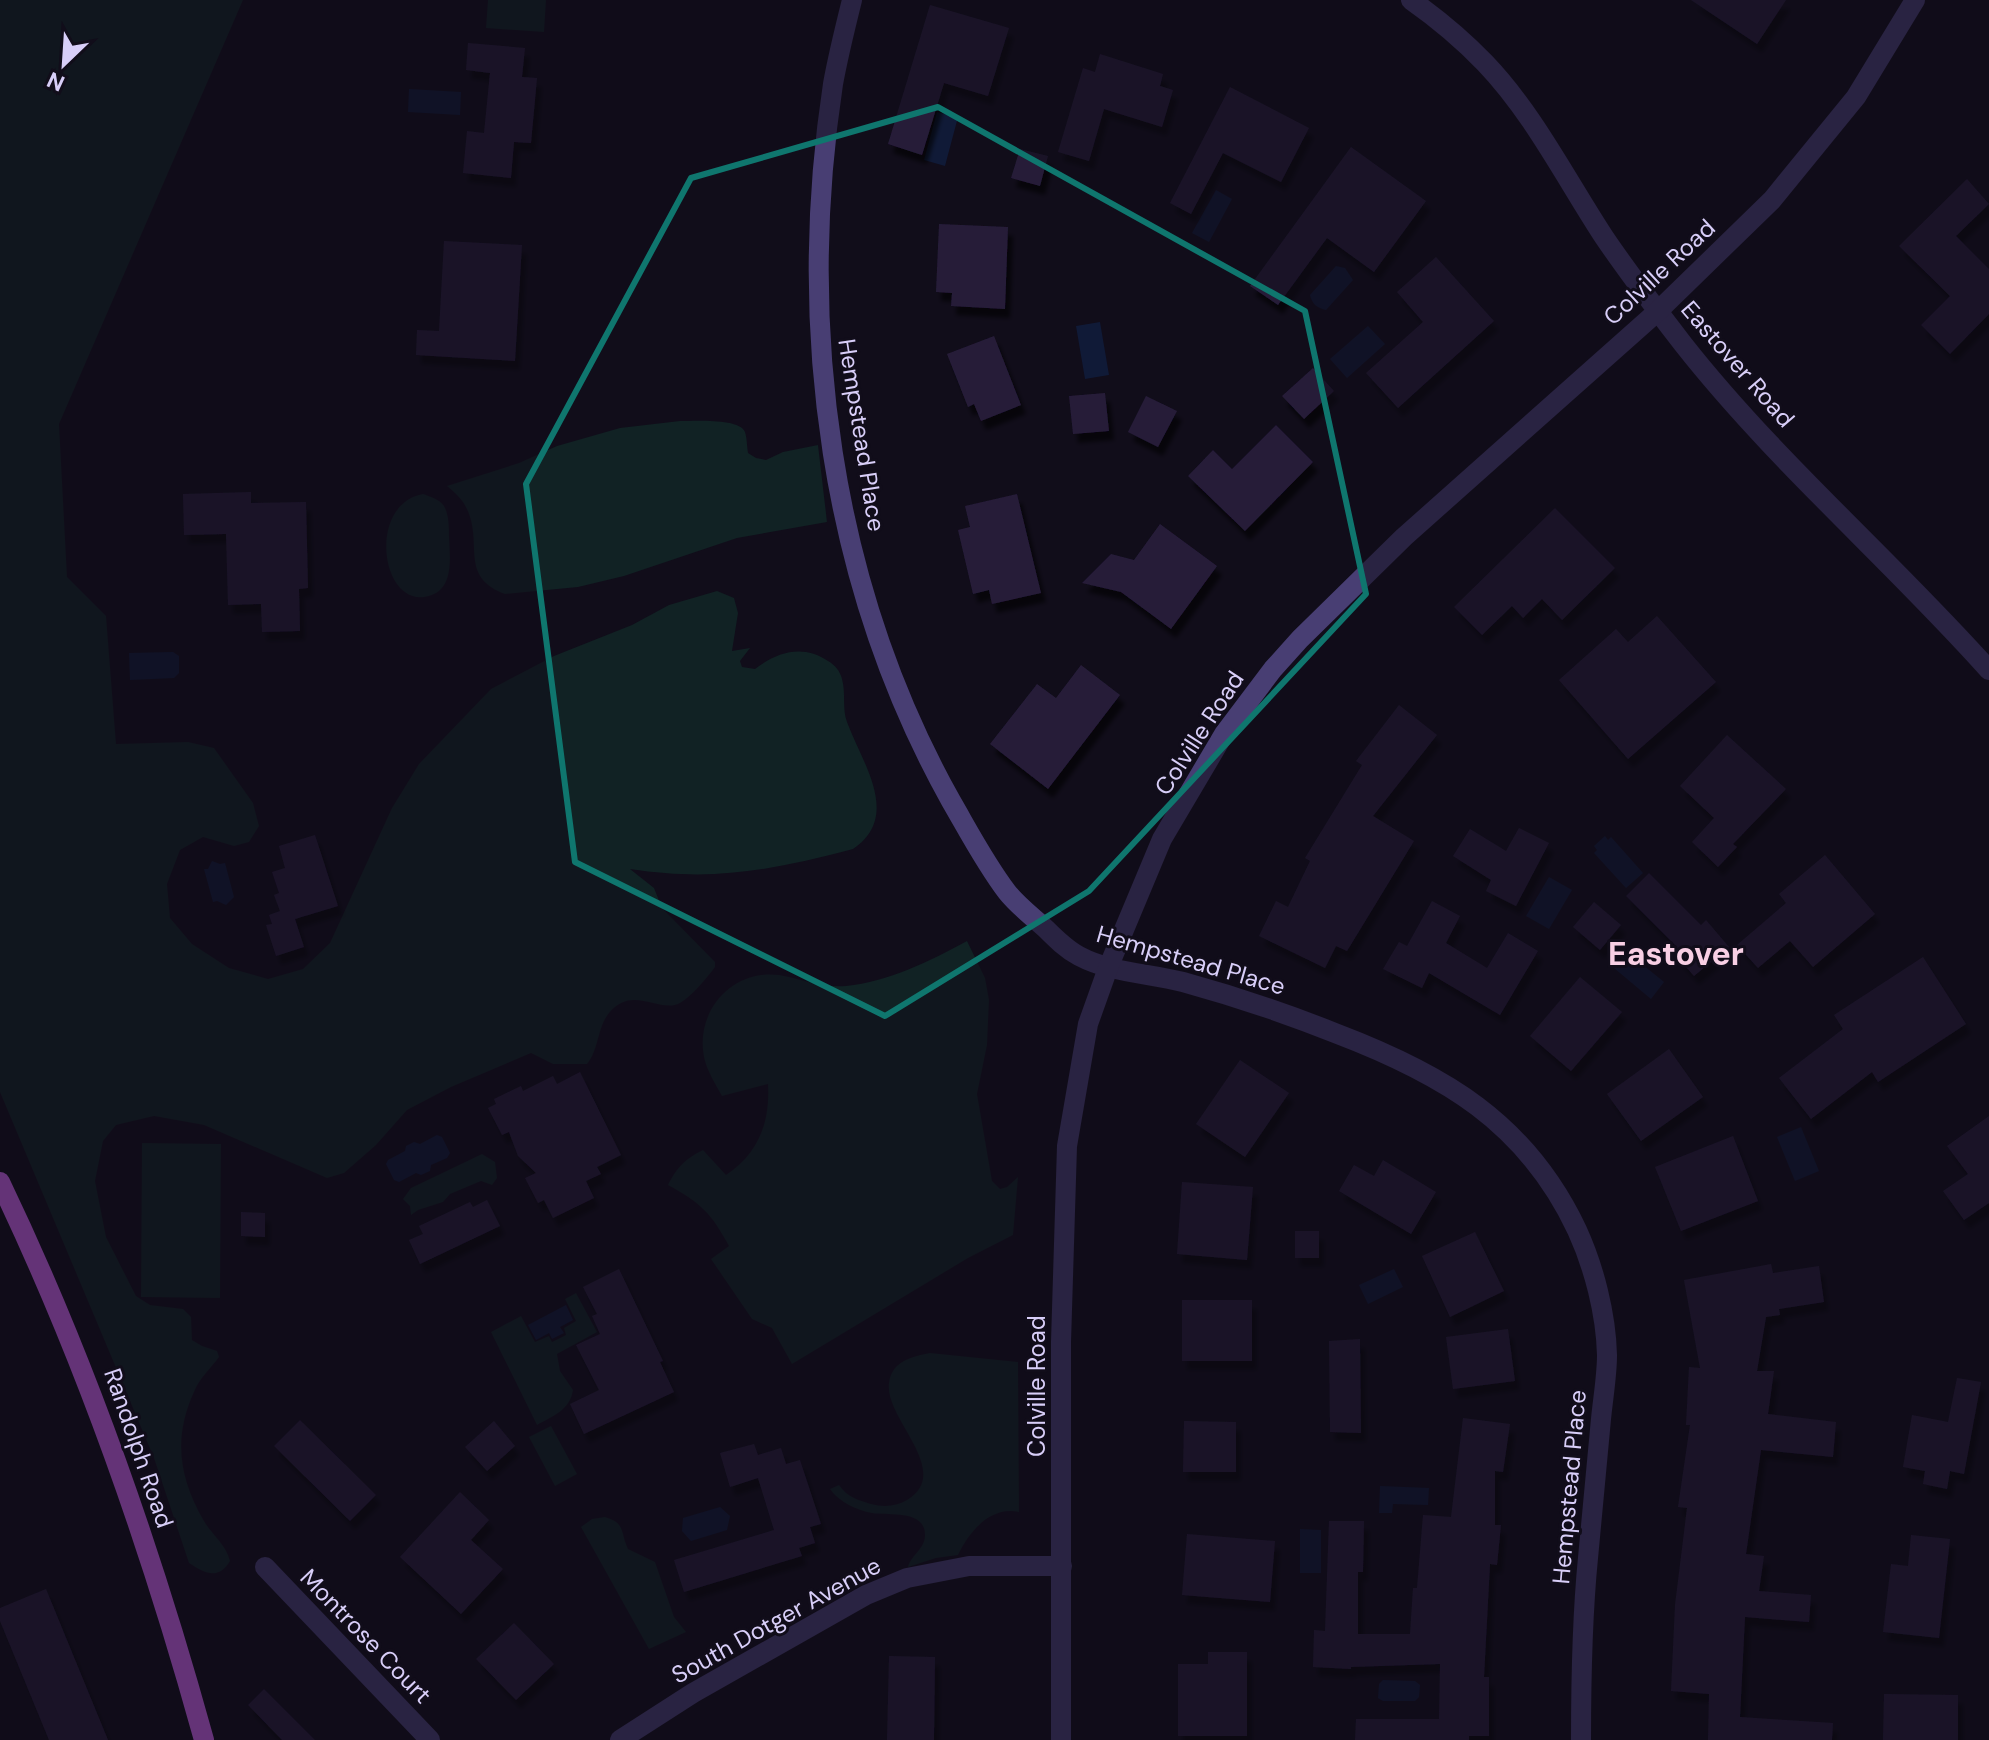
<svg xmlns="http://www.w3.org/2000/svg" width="1989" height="1740" font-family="'DM Sans',sans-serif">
  <defs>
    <filter id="shadow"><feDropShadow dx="5" dy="9" stdDeviation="2" flood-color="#0009"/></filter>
  </defs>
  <rect width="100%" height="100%" fill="#110d1a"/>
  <g fill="#112224">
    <path d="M 0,0 L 243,0 L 59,424 L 67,577 L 106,616 L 116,744 L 188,742 L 214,748 L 253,803 L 259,826 L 249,842 L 234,846 L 203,837 L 180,850 L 167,884 L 170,918 L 192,944 L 229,968 L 268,979 L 303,969 L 330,943 L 392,808 L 419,764 L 491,689 L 554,656 L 632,625 L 669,605 L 717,591 L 734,598 L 738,613 L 732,651 L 750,648 L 740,661 L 742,667 L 755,669 C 777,652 803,644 828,661 C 835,665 840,671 842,679 C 846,693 842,709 847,722 C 862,763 902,816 853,849 C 772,870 715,882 630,869 L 654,888 L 662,908 L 715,962 L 715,967 C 706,979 693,995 680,1003 C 659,1014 633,984 609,1013 C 597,1028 599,1050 587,1064 L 553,1064 L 531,1053 L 451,1087 L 407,1110 L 376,1145 L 344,1173 L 327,1178 L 204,1125 L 154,1116 L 116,1125 L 103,1141 L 95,1181 L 106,1237 L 136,1296 L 150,1305 L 183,1309 L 191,1317 L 192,1340 L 202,1346 L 217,1351 L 219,1357 C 211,1368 199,1379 194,1392 C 173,1438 179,1478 204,1521 C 212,1535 226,1544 230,1561 C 219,1580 205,1574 189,1563 L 154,1458 L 0,1092 Z"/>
    <path d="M 488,0 L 546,0 L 544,32 L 486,28 Z"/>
    <path d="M 680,421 C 694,421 740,418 745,432 C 747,438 747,447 748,453 L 756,458 L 766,460 L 783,452 L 818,445 L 827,522 L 737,538 L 624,576 L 578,587 L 505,594 C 462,578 480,548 470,517 C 466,503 458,495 447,486 L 519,463 L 557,446 L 620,428 Z"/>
    <path d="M 423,494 C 431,497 439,499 444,506 C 449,515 449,527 449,536 C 450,559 455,593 424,597 C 380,603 368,504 423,494 Z"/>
    <path d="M 967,941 L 985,978 L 989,1000 L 987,1045 L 977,1094 L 992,1181 L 1000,1189 L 1007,1187 L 1018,1177 L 1013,1235 L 968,1258 L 792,1364 L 772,1328 L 752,1319 L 711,1259 L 729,1246 C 711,1213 701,1203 668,1185 C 677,1167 685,1159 703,1150 L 726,1175 C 759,1153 770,1122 768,1084 L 722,1096 C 715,1083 707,1071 704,1057 C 695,1011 732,969 779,975 C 802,979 822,988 846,986 C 888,982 930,961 967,941 Z"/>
    <path d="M 142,1143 L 221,1144 L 220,1298 L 141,1297 Z"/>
    <path d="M 482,1154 L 495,1162 L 497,1178 L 492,1185 L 481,1181 L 450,1194 L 443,1202 L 418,1210 L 411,1215 L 410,1206 L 403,1199 L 411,1188 Z"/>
    <path d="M 576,1293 L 597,1332 L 557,1354 L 560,1371 L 573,1390 C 570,1410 553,1416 537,1425 L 491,1332 L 521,1316 L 535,1342 L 549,1336 L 552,1342 L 566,1335 L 564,1328 L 576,1321 L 565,1299 Z"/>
    <path d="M 930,1353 L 1018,1362 L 1019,1512 C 990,1506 969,1532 958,1555 L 936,1558 L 908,1567 C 911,1555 925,1549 925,1535 C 925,1509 888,1516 872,1513 C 856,1510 839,1502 830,1489 L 839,1485 C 847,1497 858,1500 871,1504 C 883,1507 895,1507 907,1500 C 954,1471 884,1419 889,1383 C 892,1361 911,1357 930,1353 Z"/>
    <path d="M 551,1426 L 577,1474 L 555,1486 L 529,1437 Z"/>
    <path d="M 605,1517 C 626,1523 620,1532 628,1549 L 655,1562 L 674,1617 L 686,1632 L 649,1649 L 581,1527 L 592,1519 Z"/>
  </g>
  <g fill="#101a37">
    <path d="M 409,89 L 461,92 L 460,115 L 408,112 Z"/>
    <path d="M 937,112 L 958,117 L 945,166 L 924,160 Z"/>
    <path d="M 1216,190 L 1232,199 L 1209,242 L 1192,233 Z"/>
    <path d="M 1336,266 L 1345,268 L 1353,280 L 1326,310 C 1317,308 1312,304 1310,295 Z"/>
    <path d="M 1100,322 L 1109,375 L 1085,379 L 1076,326 Z"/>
    <path d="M 1368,326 L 1385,344 L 1347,378 L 1330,359 Z"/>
    <path d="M 173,652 L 179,656 L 179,673 L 174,678 L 130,680 L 129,653 Z"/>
    <path d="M 1605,836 L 1608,840 L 1611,837 L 1643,873 L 1626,888 L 1594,853 L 1597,850 L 1594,846 Z"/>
    <path d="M 212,861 L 220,864 L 225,863 L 234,897 L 226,905 L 217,901 L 213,902 L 204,869 L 208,869 Z"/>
    <path d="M 1549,877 L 1572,890 L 1549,929 L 1526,916 Z"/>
    <path d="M 1627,952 L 1664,982 L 1651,999 L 1614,968 Z"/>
    <path d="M 1801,1127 L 1819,1171 L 1795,1181 L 1777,1137 Z"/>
    <path d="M 437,1135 L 442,1137 L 450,1153 L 447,1158 L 431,1165 L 430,1171 L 421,1175 L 416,1173 L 399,1182 L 394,1180 L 386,1164 L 388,1160 L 405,1151 L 406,1146 L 414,1142 L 420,1144 Z"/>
    <path d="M 1394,1269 L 1403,1287 L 1368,1304 L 1359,1285 Z"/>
    <path d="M 566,1305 L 573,1320 L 560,1327 L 564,1333 L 552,1339 L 549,1333 L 536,1340 L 528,1325 Z"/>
    <path d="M 1380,1486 L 1429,1488 L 1428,1505 L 1393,1504 L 1392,1513 L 1379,1513 Z"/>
    <path d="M 720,1507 L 730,1516 L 727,1530 L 691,1541 L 682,1531 L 683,1518 Z"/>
    <path d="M 1300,1529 L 1321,1530 L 1321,1573 L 1300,1573 Z"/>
    <path d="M 1383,1680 L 1415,1681 L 1420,1685 L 1419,1697 L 1415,1701 L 1383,1701 L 1378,1698 L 1379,1684 Z"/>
  </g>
  <g fill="#261c39" filter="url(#shadow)">
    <path d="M 1691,0 L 1786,0 L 1757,44 Z"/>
    <path d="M 930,5 L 1009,28 L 988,96 L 944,83 L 922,155 L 888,144 Z"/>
    <path d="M 468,43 L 525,48 L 522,77 L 537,78 L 531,143 L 514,142 L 511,178 L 463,173 L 467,131 L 484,133 L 490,73 L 466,70 Z"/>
    <path d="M 1100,54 L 1163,74 L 1160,86 L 1173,90 L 1162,127 L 1104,109 L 1089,161 L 1058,152 L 1083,68 L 1095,72 Z"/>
    <path d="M 1230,87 L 1309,128 L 1281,182 L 1223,153 L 1191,214 L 1170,203 Z"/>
    <path d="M 1351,147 L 1426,201 L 1374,272 L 1327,238 L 1278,305 L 1250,286 Z"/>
    <path d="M 1020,149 L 1048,156 L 1040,186 L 1011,178 Z"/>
    <path d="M 1967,179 L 1989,204 L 1956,236 L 1989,269 L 1989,314 L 1950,354 L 1921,325 L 1950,296 L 1899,246 Z"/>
    <path d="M 939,224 L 1008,227 L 1005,309 L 951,306 L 952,293 L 936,292 Z"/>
    <path d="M 444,241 L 522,245 L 515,361 L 416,355 L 417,330 L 439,331 Z"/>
    <path d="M 1436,257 L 1494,321 L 1398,408 L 1366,373 L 1423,322 L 1397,292 Z"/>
    <path d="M 994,336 L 1021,405 L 981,421 L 974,404 L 968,407 L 947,354 Z"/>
    <path d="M 1313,368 L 1334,391 L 1304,419 L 1282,396 Z"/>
    <path d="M 1105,393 L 1109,431 L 1073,434 L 1069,396 Z"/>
    <path d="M 1146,396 L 1177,411 L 1158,447 L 1128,432 Z"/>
    <path d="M 1276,425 L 1313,462 L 1245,531 L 1188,476 L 1213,450 L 1232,469 Z"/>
    <path d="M 251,492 L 251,503 L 306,502 L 308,588 L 299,589 L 300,631 L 262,632 L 261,604 L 228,605 L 226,534 L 184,535 L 183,494 Z"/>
    <path d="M 1017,494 L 1041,593 L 992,604 L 989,590 L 973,594 L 958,530 L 970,527 L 965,506 Z"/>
    <path d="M 1555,508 L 1615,568 L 1562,620 L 1542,599 L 1523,618 L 1512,606 L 1482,635 L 1454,607 Z"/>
    <path d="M 1160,524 L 1217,566 L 1171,629 L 1121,592 L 1082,583 L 1111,554 L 1134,560 Z"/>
    <path d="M 1657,616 L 1716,682 L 1628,759 L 1559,680 L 1616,629 L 1628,642 Z"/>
    <path d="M 1081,665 L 1120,695 L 1048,789 L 990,744 L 1037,684 L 1056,698 Z"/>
    <path d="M 1399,705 L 1437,735 L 1373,816 L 1414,841 L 1347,951 L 1336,946 L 1325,968 L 1259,936 L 1276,901 L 1288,907 L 1310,861 L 1305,858 L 1362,765 L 1356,761 Z"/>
    <path d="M 1727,735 L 1786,789 L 1733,844 L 1737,847 L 1718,867 L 1692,842 L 1714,818 L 1680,786 Z"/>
    <path d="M 1519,828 L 1549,843 L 1516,906 L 1486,891 L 1491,880 L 1453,856 L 1470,829 L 1506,851 Z"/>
    <path d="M 315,835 L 338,906 L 295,919 L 304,947 L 276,956 L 266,925 L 272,924 L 269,915 L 280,911 L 274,895 L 279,893 L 272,872 L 285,868 L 279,846 Z"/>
    <path d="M 1825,855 L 1875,914 L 1813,967 L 1790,941 L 1758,968 L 1737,945 L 1786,903 L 1779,894 Z"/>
    <path d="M 1649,873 L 1701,925 L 1706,920 L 1729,947 L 1694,976 L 1671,950 L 1676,946 L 1626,896 Z"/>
    <path d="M 1432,901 L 1460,916 L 1446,943 L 1487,968 L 1508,933 L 1538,951 L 1500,1015 L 1429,973 L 1422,988 L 1383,969 L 1399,942 L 1407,946 Z"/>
    <path d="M 1594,902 L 1621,925 L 1600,950 L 1573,927 Z"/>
    <path d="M 1923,957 L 1966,1024 L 1878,1082 L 1872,1072 L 1811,1119 L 1779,1078 L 1843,1029 L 1834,1015 Z"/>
    <path d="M 1580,977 L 1622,1012 L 1571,1071 L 1530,1036 Z"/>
    <path d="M 1669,1049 L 1703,1097 L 1641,1141 L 1607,1094 Z"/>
    <path d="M 1240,1060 L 1289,1093 L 1245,1157 L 1196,1124 Z"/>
    <path d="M 580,1072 L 621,1155 L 597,1167 L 601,1174 L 586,1181 L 594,1198 L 553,1218 L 544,1200 L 538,1203 L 525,1178 L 536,1173 L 518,1156 L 509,1132 L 502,1135 L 488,1108 L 496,1104 L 494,1099 L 521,1086 L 523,1091 L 553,1076 L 557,1084 Z"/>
    <path d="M 1989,1116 L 1989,1203 L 1964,1220 L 1943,1191 L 1968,1174 L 1947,1146 Z"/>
    <path d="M 1733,1136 L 1758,1201 L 1681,1231 L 1655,1167 Z"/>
    <path d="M 1383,1160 L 1436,1192 L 1411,1234 L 1339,1191 L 1354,1165 L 1374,1176 Z"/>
    <path d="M 1182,1182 L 1253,1187 L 1247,1260 L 1177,1254 Z"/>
    <path d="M 487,1200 L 500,1226 L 420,1264 L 409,1240 L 423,1234 L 419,1226 L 470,1202 L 473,1207 Z"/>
    <path d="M 241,1212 L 265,1213 L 265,1237 L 241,1236 Z"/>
    <rect x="1295" y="1231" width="24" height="27"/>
    <path d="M 1475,1232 L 1504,1291 L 1450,1317 L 1422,1256 Z"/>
    <path d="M 1771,1264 L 1773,1273 L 1819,1266 L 1824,1302 L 1779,1309 L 1780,1315 L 1766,1317 L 1757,1371 L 1774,1371 L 1768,1414 L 1836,1422 L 1833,1457 L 1761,1450 L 1746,1554 L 1764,1556 L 1759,1591 L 1811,1595 L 1809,1622 L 1745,1617 L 1740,1717 L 1833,1723 L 1832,1740 L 1708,1740 L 1709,1694 L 1671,1691 L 1675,1605 L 1687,1508 L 1678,1507 L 1690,1425 L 1686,1425 L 1689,1367 L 1700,1368 L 1684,1280 Z"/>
    <path d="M 619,1269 L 663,1361 L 660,1362 L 674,1392 L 584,1434 L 570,1404 L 599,1390 L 576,1345 L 600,1334 L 592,1316 L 597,1314 L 583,1287 Z"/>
    <rect x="1182" y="1300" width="70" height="61"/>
    <path d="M 1508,1329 L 1515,1381 L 1453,1389 L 1446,1337 Z"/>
    <path d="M 1360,1339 L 1361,1433 L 1330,1432 L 1329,1341 Z"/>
    <path d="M 1957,1378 L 1981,1382 L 1964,1474 L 1950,1471 L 1947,1489 L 1923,1484 L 1925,1471 L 1903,1467 L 1912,1415 L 1948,1422 Z"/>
    <path d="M 1463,1418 L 1510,1424 L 1503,1472 L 1495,1471 L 1495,1525 L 1501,1525 L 1497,1565 L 1490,1564 L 1484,1677 L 1489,1677 L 1489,1736 L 1469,1736 L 1469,1740 L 1355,1740 L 1356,1719 L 1439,1719 L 1440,1664 L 1351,1667 L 1351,1669 L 1313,1667 L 1314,1630 L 1325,1631 L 1329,1521 L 1364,1521 L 1363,1572 L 1358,1572 L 1358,1634 L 1410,1634 L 1413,1588 L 1417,1588 L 1423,1515 L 1451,1517 Z"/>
    <path d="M 300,1420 L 376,1495 L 350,1521 L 274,1446 Z"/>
    <path d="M 494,1421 L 515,1446 L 487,1471 L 465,1447 Z"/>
    <path d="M 1184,1421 L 1236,1422 L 1236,1472 L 1183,1472 Z"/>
    <path d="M 754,1444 L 758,1455 L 781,1448 L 786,1464 L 800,1460 L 821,1524 L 810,1527 L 815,1543 L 799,1548 L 802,1556 L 684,1592 L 674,1560 L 774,1530 L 758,1478 L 730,1487 L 720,1453 Z"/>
    <path d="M 460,1492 L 489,1520 L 471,1540 L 503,1569 L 461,1614 L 400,1557 Z"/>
    <path d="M 1187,1534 L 1275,1541 L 1270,1602 L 1182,1595 Z"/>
    <path d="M 1911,1535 L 1950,1539 L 1939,1638 L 1883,1632 L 1891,1564 L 1908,1566 Z"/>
    <path d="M 46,1589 L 108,1740 L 49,1740 L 0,1621 L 0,1608 Z"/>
    <path d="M 514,1623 L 554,1664 L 516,1700 L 476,1659 Z"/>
    <path d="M 1208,1652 L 1247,1652 L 1247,1736 L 1178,1736 L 1178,1664 L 1208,1664 Z"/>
    <path d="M 889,1656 L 935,1657 L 934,1740 L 887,1740 Z"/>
    <path d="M 264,1689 L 315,1740 L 282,1740 L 248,1705 Z"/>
    <path d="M 1884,1694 L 1958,1695 L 1958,1740 L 1883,1740 Z"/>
  </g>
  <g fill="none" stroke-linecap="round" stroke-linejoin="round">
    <g stroke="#483e73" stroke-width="20">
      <path d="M 852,0 C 845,28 838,56 833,84 C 796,327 830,585 951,801 C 969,832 985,863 1007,892 C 1018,906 1033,917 1046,929 C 1056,939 1066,949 1079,956 C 1111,973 1148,973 1183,982 C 1234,996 1285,1013 1335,1033 C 1443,1074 1526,1122 1577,1230 C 1594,1267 1606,1314 1607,1355 C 1607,1376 1603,1398 1601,1419 C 1597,1465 1592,1512 1588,1558 C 1582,1618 1581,1679 1581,1740"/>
      <path d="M 1411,0 C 1438,19 1462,39 1485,63 C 1533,113 1566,179 1604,237 C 1629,274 1656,309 1683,344 C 1775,461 1890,559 1989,670"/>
      <path d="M 265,1567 L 430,1740"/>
      <path d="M 620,1740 L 693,1693 L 866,1595 L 907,1578 L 969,1566 L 1062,1566"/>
      <path d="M 1061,1740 L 1061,1342 L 1067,1146 L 1088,1024 L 1108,968 L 1162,839 L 1224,734 L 1273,669 L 1300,639 L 1404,537 L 1658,311 L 1772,200 L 1856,97 L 1915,0"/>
    </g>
    <path stroke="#c963e9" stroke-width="20" d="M 0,1182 C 86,1361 151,1548 204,1740"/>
  </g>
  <path d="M0 0H1989V1740H0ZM 938,107 L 1305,311 L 1366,594 L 1089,891 L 885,1016 L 575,862 L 526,484 L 691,178 Z" fill="#110d1a" fill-opacity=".55" fill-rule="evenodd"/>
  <path fill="none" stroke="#0f766e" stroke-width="6" stroke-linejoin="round" d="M 938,107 L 1305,311 L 1366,594 L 1089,891 L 885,1016 L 575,862 L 526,484 L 691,178 Z"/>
  <g text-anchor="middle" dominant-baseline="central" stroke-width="6" stroke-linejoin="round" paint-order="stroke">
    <g font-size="24" fill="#d8cef8" stroke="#110d1a">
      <text transform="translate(1659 272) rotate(-43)">Colville Road</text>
      <text transform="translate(1738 364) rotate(49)">Eastover Road</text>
      <text transform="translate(862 435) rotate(81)">Hempstead Place</text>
      <text transform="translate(1199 733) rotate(-57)">Colville Road</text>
      <text transform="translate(1191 960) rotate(16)">Hempstead Place</text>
      <text transform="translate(1036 1386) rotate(-90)">Colville Road</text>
      <text transform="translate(139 1448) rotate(71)">Randolph Road</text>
      <text transform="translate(1569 1487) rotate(-85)">Hempstead Place</text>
      <text transform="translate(776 1620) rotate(-29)">South Dotger Avenue</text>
      <text transform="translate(366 1636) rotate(46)">Montrose Court</text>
    </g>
    <g font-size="32" font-weight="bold" fill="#f8cfe4" stroke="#110d1a">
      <text x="1676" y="954">Eastover</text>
    </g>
  </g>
  <g transform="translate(64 64) rotate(205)" stroke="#110d1a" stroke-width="6" paint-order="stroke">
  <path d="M0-6L14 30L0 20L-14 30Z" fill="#d8cef8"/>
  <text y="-12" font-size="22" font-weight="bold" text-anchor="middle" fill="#d8cef8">N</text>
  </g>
</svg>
